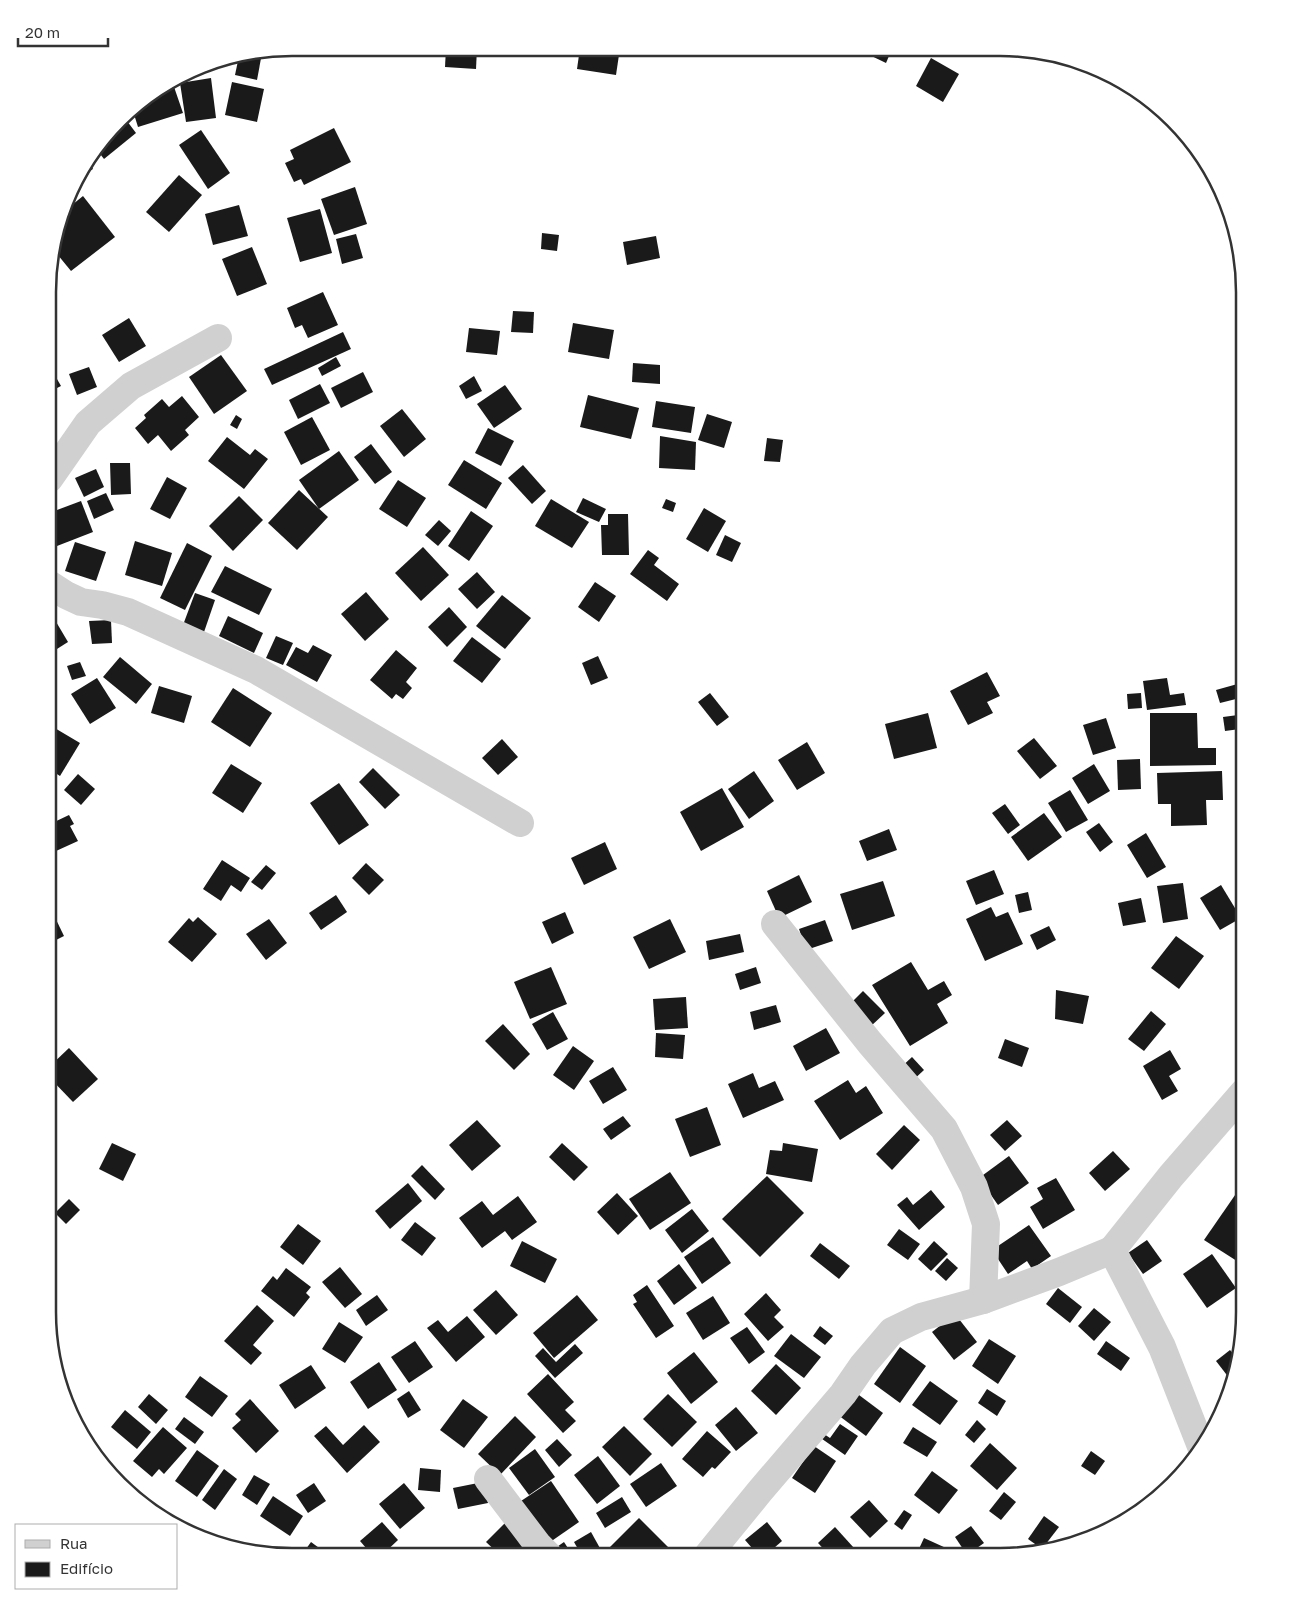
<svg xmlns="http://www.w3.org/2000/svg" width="1292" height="1604" font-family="'Golos Text',sans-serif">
  <rect width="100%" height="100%" fill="#fff"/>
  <g fill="#1a1a1a">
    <path d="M 341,48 L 354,48 L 350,54 Z"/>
    <path d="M 446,48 L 477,48 L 476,69 L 445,67 Z"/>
    <path d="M 501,48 L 517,48 L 517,56 L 500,54 Z"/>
    <path d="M 580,48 L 620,48 L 616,75 L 577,69 Z"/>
    <path d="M 857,49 L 892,49 L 886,63 Z"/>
    <path d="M 262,53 L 257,80 L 235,75 L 239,56 Z"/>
    <path d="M 931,58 L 959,74 L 943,102 L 916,86 Z"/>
    <path d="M 211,78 L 216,118 L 186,122 L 180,83 Z"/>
    <path d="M 232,82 L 264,89 L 257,122 L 225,115 Z"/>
    <path d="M 173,84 L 183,113 L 138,127 L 132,108 Z"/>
    <path d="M 124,117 L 136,133 L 104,159 L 97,150 Z"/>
    <path d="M 334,128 L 351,162 L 304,185 L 301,179 L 294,182 L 285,163 L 294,159 L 290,150 Z"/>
    <path d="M 201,130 L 230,173 L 208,189 L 179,145 Z"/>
    <path d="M 88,160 L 93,169 L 77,178 L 80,170 Z"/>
    <path d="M 179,175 L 202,195 L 169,232 L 146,212 Z"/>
    <path d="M 355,187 L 367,224 L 334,235 L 321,199 Z"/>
    <path d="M 83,196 L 115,237 L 71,271 L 53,249 L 67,209 Z"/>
    <path d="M 239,205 L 248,236 L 213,245 L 205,214 Z"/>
    <path d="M 320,209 L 332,253 L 300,262 L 287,218 Z"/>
    <path d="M 542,233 L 559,235 L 557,251 L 541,249 Z"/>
    <path d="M 356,234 L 363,258 L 342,264 L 336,239 Z"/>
    <path d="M 656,236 L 660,258 L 627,265 L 623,242 Z"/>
    <path d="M 252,247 L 267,284 L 237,296 L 222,259 Z"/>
    <path d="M 323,292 L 338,325 L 308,338 L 302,325 L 295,328 L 287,308 Z"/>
    <path d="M 513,311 L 534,312 L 533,333 L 511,332 Z"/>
    <path d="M 129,318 L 146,346 L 119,362 L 102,335 Z"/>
    <path d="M 573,323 L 614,330 L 609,359 L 568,352 Z"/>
    <path d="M 469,328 L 500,331 L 497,355 L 466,352 Z"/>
    <path d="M 343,332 L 351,349 L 272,385 L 264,369 Z"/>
    <path d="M 221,355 L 247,391 L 214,414 L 189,377 Z"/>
    <path d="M 336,357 L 341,366 L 322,376 L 318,368 Z"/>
    <path d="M 633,363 L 660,365 L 660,384 L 632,382 Z"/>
    <path d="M 49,365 L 61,386 L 49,392 Z"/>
    <path d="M 89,367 L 97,387 L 77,395 L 69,374 Z"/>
    <path d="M 363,372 L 373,392 L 341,408 L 331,388 Z"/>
    <path d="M 474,376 L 482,391 L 466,399 L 459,386 Z"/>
    <path d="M 320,384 L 330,403 L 298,419 L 289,400 Z"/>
    <path d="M 505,385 L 522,409 L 494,428 L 477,404 Z"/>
    <path d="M 588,395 L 639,408 L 631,439 L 580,427 Z"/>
    <path d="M 182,396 L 199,417 L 185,430 L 189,435 L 171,451 L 158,435 L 148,444 L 135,428 L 146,418 L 144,415 L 162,399 L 169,407 Z"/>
    <path d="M 656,401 L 695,407 L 691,433 L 652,427 Z"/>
    <path d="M 402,409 L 426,439 L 404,457 L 380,426 Z"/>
    <path d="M 707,414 L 732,422 L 724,448 L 698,440 Z"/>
    <path d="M 236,415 L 242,419 L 237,429 L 230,425 Z"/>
    <path d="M 312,417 L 330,450 L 301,465 L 284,432 Z"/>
    <path d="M 488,428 L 514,441 L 501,466 L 475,453 Z"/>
    <path d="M 660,436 L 696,442 L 695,470 L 659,468 Z"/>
    <path d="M 227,437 L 250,455 L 255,449 L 268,459 L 244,489 L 208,461 Z"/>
    <path d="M 767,438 L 783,440 L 780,462 L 764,461 Z"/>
    <path d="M 371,444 L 392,472 L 375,484 L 354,457 Z"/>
    <path d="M 339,451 L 359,480 L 319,509 L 299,480 Z"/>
    <path d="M 464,460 L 502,483 L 486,509 L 448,485 Z"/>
    <path d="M 110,463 L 130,463 L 131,494 L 111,495 Z"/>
    <path d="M 523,465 L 546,491 L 532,504 L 508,478 Z"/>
    <path d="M 96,469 L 104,487 L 84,497 L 75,478 Z"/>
    <path d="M 167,477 L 187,488 L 170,519 L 150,509 Z"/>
    <path d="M 398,480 L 426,498 L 407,527 L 379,509 Z"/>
    <path d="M 299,490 L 328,517 L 297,550 L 268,523 Z"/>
    <path d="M 106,493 L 114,510 L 94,519 L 87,501 Z"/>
    <path d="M 239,496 L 263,520 L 233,551 L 209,526 Z"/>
    <path d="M 583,498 L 606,509 L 599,522 L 576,512 Z"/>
    <path d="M 551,499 L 589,522 L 572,548 L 535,526 Z"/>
    <path d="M 666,499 L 676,503 L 673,512 L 662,508 Z"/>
    <path d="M 81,501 L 93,532 L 57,546 L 49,525 L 49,513 Z"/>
    <path d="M 704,508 L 726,521 L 708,552 L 686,539 Z"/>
    <path d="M 471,511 L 493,526 L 469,561 L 448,546 Z"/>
    <path d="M 608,514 L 628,514 L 629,555 L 602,555 L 601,525 L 608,525 Z"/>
    <path d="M 439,520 L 451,531 L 438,546 L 425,535 Z"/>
    <path d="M 725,535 L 741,543 L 732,562 L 716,555 Z"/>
    <path d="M 135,541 L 172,553 L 162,586 L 125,575 Z"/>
    <path d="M 75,542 L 106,552 L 96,581 L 65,571 Z"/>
    <path d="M 187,543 L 212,556 L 185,610 L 160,598 Z"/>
    <path d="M 423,547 L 449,575 L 421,601 L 395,573 Z"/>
    <path d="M 648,550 L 659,558 L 654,565 L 679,584 L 667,601 L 630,574 Z"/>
    <path d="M 225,566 L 272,589 L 259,615 L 211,592 Z"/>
    <path d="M 477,572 L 495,592 L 477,609 L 458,589 Z"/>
    <path d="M 595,582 L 616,596 L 599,622 L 578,607 Z"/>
    <path d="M 366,592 L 389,619 L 365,641 L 341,614 Z"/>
    <path d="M 195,593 L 215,600 L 204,632 L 183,625 Z"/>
    <path d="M 502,595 L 531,618 L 505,649 L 476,626 Z"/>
    <path d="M 449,607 L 467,627 L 447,647 L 428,627 Z"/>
    <path d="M 49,610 L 68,642 L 49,654 Z"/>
    <path d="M 228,616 L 263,633 L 254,653 L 219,636 Z"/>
    <path d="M 111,620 L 112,643 L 92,644 L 89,621 Z"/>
    <path d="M 276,636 L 293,643 L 283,665 L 266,658 Z"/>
    <path d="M 472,637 L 501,659 L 482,683 L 453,661 Z"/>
    <path d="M 313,645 L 332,655 L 317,682 L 286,665 L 296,647 L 308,653 Z"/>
    <path d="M 396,650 L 417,668 L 406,682 L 412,688 L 403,699 L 396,694 L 392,699 L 370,680 Z"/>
    <path d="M 598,656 L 608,678 L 591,685 L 582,663 Z"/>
    <path d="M 120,657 L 152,684 L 136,704 L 103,677 Z"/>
    <path d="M 80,662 L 86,676 L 72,680 L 67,666 Z"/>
    <path d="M 987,672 L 1000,696 L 987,702 L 993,713 L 968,725 L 950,691 Z"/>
    <path d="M 97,678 L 116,708 L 90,724 L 71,694 Z"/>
    <path d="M 1167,678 L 1170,695 L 1184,693 L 1186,705 L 1147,710 L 1143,681 Z"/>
    <path d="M 1241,683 L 1244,697 L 1220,703 L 1216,690 Z"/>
    <path d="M 159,686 L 192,696 L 184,723 L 151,713 Z"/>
    <path d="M 233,688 L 272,713 L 250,747 L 211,722 Z"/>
    <path d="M 710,693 L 729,717 L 717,726 L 698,702 Z"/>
    <path d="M 1141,693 L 1142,708 L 1128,709 L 1127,694 Z"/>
    <path d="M 928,713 L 937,748 L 894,759 L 885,724 Z"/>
    <path d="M 1150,713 L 1197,713 L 1198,748 L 1216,748 L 1216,765 L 1150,766 Z"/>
    <path d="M 1238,715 L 1240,729 L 1225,731 L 1223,717 Z"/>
    <path d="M 1106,718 L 1116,748 L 1093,755 L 1083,725 Z"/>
    <path d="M 53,727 L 80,743 L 60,776 L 49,769 L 49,735 Z"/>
    <path d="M 1244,734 L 1244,769 L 1243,769 L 1237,735 Z"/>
    <path d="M 1034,738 L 1057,766 L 1040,779 L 1017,751 Z"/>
    <path d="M 502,739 L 518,757 L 498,775 L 482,758 Z"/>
    <path d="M 807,742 L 825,773 L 797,790 L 778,760 Z"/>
    <path d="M 1140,759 L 1141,789 L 1118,790 L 1117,760 Z"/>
    <path d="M 231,764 L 262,783 L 243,813 L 212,793 Z"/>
    <path d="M 1094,764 L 1110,791 L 1088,804 L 1072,778 Z"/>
    <path d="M 373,768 L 400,795 L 385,809 L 359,782 Z"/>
    <path d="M 754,771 L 774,801 L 749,819 L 728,789 Z"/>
    <path d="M 1222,771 L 1223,800 L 1206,800 L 1207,825 L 1171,826 L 1171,804 L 1158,804 L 1157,773 Z"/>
    <path d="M 78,774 L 95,789 L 81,805 L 64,790 Z"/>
    <path d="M 339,783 L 369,825 L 339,845 L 310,803 Z"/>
    <path d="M 722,788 L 744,827 L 701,851 L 680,812 Z"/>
    <path d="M 1070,790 L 1088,820 L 1066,832 L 1048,803 Z"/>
    <path d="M 1005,804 L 1020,825 L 1008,834 L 992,813 Z"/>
    <path d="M 1044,813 L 1062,837 L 1028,861 L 1011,837 Z"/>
    <path d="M 69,815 L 74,824 L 70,826 L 78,841 L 56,851 L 48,836 L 48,825 Z"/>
    <path d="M 1099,823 L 1113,842 L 1100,852 L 1086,832 Z"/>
    <path d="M 889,829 L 897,850 L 867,861 L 859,841 Z"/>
    <path d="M 1146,833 L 1166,867 L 1147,878 L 1127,845 Z"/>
    <path d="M 605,842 L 617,869 L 584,885 L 571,858 Z"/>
    <path d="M 222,860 L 250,878 L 241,892 L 231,885 L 221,901 L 203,889 Z"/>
    <path d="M 366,863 L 384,880 L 369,895 L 352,878 Z"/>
    <path d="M 266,865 L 276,873 L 262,890 L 251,882 Z"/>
    <path d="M 994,870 L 1004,894 L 976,905 L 966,881 Z"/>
    <path d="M 799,875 L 812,902 L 779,918 L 767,891 Z"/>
    <path d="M 883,881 L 895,916 L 852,930 L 840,894 Z"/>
    <path d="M 1183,883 L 1188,919 L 1163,923 L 1157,886 Z"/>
    <path d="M 1221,885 L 1241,918 L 1220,930 L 1200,898 Z"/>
    <path d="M 1028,892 L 1032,910 L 1019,913 L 1015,895 Z"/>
    <path d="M 336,895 L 347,912 L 321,930 L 309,913 Z"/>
    <path d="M 1141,898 L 1146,922 L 1123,926 L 1118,903 Z"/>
    <path d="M 48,903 L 64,936 L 48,944 Z"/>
    <path d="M 991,907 L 996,917 L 1008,912 L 1023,944 L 985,961 L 966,919 Z"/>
    <path d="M 565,912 L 574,933 L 552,944 L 542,922 Z"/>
    <path d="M 198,917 L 217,934 L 192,962 L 168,942 L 189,918 L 193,922 Z"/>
    <path d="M 269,919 L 287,943 L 266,960 L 246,934 Z"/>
    <path d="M 670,919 L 686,952 L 649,969 L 633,937 Z"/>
    <path d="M 825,920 L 833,941 L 806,950 L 799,929 Z"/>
    <path d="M 1049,926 L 1056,940 L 1037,950 L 1030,935 Z"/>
    <path d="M 740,934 L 744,952 L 709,960 L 706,941 Z"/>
    <path d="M 1176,936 L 1204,956 L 1179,989 L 1151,968 Z"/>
    <path d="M 911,962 L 928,990 L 944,981 L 952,995 L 937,1004 L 948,1023 L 910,1046 L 872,985 Z"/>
    <path d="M 551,967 L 567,1004 L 530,1019 L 514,982 Z"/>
    <path d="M 756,967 L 761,983 L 740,990 L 735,974 Z"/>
    <path d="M 1056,990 L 1089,996 L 1083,1024 L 1055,1019 Z"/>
    <path d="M 863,991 L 885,1013 L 870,1027 L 849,1005 Z"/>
    <path d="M 686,997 L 688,1028 L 655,1030 L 653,999 Z"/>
    <path d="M 776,1005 L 781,1022 L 754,1030 L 750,1012 Z"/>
    <path d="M 1151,1011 L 1166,1024 L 1144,1051 L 1128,1039 Z"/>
    <path d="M 553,1012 L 568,1039 L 547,1050 L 532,1024 Z"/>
    <path d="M 503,1024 L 530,1054 L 514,1070 L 485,1041 Z"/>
    <path d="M 826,1028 L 840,1053 L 806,1071 L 793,1046 Z"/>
    <path d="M 656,1033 L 685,1035 L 683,1059 L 655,1057 Z"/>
    <path d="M 1005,1039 L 1029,1048 L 1022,1067 L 998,1058 Z"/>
    <path d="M 573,1046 L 594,1061 L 574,1090 L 553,1075 Z"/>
    <path d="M 69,1048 L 98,1079 L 73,1102 L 48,1076 L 48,1068 Z"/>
    <path d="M 1170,1050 L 1181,1069 L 1169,1076 L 1178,1091 L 1162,1100 L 1143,1066 Z"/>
    <path d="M 912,1057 L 924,1070 L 910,1083 L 898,1070 Z"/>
    <path d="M 613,1067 L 627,1090 L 603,1104 L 589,1081 Z"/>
    <path d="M 753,1073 L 759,1088 L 775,1081 L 784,1100 L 743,1118 L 728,1084 Z"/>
    <path d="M 848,1080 L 856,1093 L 866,1086 L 883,1113 L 840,1140 L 814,1101 Z"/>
    <path d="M 707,1107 L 721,1145 L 690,1157 L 675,1119 Z"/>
    <path d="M 623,1116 L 631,1126 L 611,1140 L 603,1129 Z"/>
    <path d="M 477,1120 L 501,1146 L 472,1171 L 449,1145 Z"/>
    <path d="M 1007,1120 L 1022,1136 L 1005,1151 L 990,1135 Z"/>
    <path d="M 904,1125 L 920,1140 L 892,1170 L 876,1154 Z"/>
    <path d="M 112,1143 L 136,1154 L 123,1181 L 99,1169 Z"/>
    <path d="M 562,1143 L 588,1167 L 574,1181 L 549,1157 Z"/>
    <path d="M 783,1143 L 818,1149 L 812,1182 L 766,1174 L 770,1150 L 782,1151 Z"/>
    <path d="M 1113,1151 L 1130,1169 L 1105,1191 L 1089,1173 Z"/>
    <path d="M 1009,1156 L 1029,1183 L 998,1205 L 979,1178 Z"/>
    <path d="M 422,1165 L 445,1189 L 435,1200 L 411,1176 Z"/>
    <path d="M 670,1172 L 691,1203 L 650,1230 L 629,1199 Z"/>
    <path d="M 767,1176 L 804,1213 L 760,1257 L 722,1219 Z"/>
    <path d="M 1056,1178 L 1075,1210 L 1043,1229 L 1030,1207 L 1043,1199 L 1037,1188 Z"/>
    <path d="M 408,1183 L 422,1201 L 390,1229 L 375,1211 Z"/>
    <path d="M 1242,1185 L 1244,1187 L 1244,1257 L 1240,1263 L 1204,1240 Z"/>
    <path d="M 931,1190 L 945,1207 L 919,1230 L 897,1205 L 907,1197 L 913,1205 Z"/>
    <path d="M 617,1193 L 638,1216 L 618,1235 L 597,1212 Z"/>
    <path d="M 518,1196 L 537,1222 L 512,1240 L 505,1231 L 482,1248 L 459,1218 L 482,1201 L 493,1215 Z"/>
    <path d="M 69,1199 L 80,1210 L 66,1224 L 55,1213 Z"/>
    <path d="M 692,1209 L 709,1231 L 682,1253 L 665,1230 Z"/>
    <path d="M 415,1222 L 436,1238 L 422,1256 L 401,1240 Z"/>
    <path d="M 298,1224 L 321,1241 L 303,1265 L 280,1247 Z"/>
    <path d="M 1029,1225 L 1051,1256 L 1032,1269 L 1027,1261 L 1008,1274 L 992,1250 Z"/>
    <path d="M 899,1229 L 920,1244 L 908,1260 L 887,1245 Z"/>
    <path d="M 713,1237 L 731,1263 L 702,1284 L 684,1257 Z"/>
    <path d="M 1147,1240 L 1162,1261 L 1143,1274 L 1128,1253 Z"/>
    <path d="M 522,1241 L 557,1259 L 545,1283 L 510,1266 Z"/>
    <path d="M 934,1241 L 948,1254 L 931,1271 L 918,1259 Z"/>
    <path d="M 820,1243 L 850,1266 L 839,1279 L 810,1256 Z"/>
    <path d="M 1212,1254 L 1236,1288 L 1207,1308 L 1183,1274 Z"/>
    <path d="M 947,1258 L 958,1268 L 946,1281 L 935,1271 Z"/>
    <path d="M 679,1264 L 697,1288 L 674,1305 L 657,1281 Z"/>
    <path d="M 340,1267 L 362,1294 L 345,1308 L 322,1282 Z"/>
    <path d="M 286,1268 L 311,1287 L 306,1293 L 310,1297 L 294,1317 L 261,1291 L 273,1276 L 277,1280 Z"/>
    <path d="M 647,1285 L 674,1326 L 656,1338 L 633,1304 L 637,1302 L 633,1295 Z"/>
    <path d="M 1058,1288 L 1082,1307 L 1070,1323 L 1046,1304 Z"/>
    <path d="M 496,1290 L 518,1315 L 496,1335 L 473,1310 Z"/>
    <path d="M 766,1293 L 781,1310 L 774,1317 L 784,1327 L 768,1341 L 744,1314 Z"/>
    <path d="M 377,1295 L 388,1310 L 366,1326 L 356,1310 Z"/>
    <path d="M 577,1295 L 598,1320 L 554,1358 L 533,1333 Z"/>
    <path d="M 713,1296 L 730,1323 L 703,1340 L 686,1313 Z"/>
    <path d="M 257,1305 L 274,1321 L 253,1345 L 262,1353 L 251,1365 L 224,1341 Z"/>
    <path d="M 1094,1308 L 1111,1322 L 1094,1341 L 1078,1326 Z"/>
    <path d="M 955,1314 L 977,1342 L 954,1360 L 932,1332 Z"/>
    <path d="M 467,1316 L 485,1337 L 456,1362 L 427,1328 L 438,1320 L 448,1332 Z"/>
    <path d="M 339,1322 L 363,1337 L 345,1363 L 322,1349 Z"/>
    <path d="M 820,1326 L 833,1336 L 825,1345 L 813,1336 Z"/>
    <path d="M 747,1327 L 765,1352 L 749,1364 L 730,1338 Z"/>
    <path d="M 791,1334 L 821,1357 L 804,1378 L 774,1356 Z"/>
    <path d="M 989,1339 L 1016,1356 L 998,1384 L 972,1366 Z"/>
    <path d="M 415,1341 L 433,1367 L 409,1383 L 391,1357 Z"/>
    <path d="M 1106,1341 L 1130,1358 L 1121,1371 L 1097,1354 Z"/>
    <path d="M 575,1344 L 583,1353 L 555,1378 L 535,1356 L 543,1348 L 556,1362 Z"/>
    <path d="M 900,1347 L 926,1366 L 900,1403 L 874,1384 Z"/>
    <path d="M 1230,1350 L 1238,1360 L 1233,1383 L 1216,1361 Z"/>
    <path d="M 694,1352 L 718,1382 L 691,1404 L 667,1373 Z"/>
    <path d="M 379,1362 L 397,1390 L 368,1409 L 350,1382 Z"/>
    <path d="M 776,1364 L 801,1388 L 776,1415 L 751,1391 Z"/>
    <path d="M 311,1365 L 326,1388 L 295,1409 L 279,1385 Z"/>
    <path d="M 548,1374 L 574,1402 L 565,1410 L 576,1421 L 563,1433 L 527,1394 Z"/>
    <path d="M 200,1376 L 228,1396 L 212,1417 L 185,1397 Z"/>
    <path d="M 930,1381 L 958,1401 L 940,1425 L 912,1405 Z"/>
    <path d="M 987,1389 L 1006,1401 L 997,1416 L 978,1403 Z"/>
    <path d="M 409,1391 L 421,1410 L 408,1418 L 397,1399 Z"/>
    <path d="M 855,1392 L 883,1413 L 866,1436 L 838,1415 Z"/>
    <path d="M 149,1394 L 168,1410 L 156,1424 L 138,1407 Z"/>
    <path d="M 668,1394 L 697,1422 L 672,1447 L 643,1419 Z"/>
    <path d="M 250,1399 L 279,1431 L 256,1453 L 232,1428 L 241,1420 L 235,1414 Z"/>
    <path d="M 463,1399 L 488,1417 L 464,1448 L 440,1430 Z"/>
    <path d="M 736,1407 L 758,1433 L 736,1451 L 715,1425 Z"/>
    <path d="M 125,1410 L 151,1432 L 137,1449 L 111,1427 Z"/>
    <path d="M 515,1416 L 536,1437 L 500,1475 L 478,1454 Z"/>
    <path d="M 184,1417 L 204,1432 L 195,1444 L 175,1429 Z"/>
    <path d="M 977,1420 L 986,1429 L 974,1443 L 965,1435 Z"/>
    <path d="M 840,1424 L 858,1436 L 845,1455 L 815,1434 L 818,1430 L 830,1438 Z"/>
    <path d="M 364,1425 L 380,1442 L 347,1473 L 314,1436 L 326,1426 L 343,1445 Z"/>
    <path d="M 624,1426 L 652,1454 L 630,1476 L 602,1447 Z"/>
    <path d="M 163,1427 L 187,1448 L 164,1474 L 159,1469 L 152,1477 L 133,1461 Z"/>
    <path d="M 913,1427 L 937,1442 L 927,1457 L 903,1443 Z"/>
    <path d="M 707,1431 L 731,1452 L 715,1469 L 712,1467 L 703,1477 L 682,1459 Z"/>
    <path d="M 557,1439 L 572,1455 L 559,1467 L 545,1450 Z"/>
    <path d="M 990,1443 L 1017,1468 L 997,1490 L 970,1466 Z"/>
    <path d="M 814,1446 L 836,1461 L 815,1493 L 792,1478 Z"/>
    <path d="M 535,1449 L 555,1477 L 529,1495 L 509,1468 Z"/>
    <path d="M 197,1450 L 219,1466 L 197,1497 L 175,1481 Z"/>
    <path d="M 1091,1451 L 1105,1461 L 1095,1475 L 1081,1466 Z"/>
    <path d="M 598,1456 L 620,1486 L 597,1504 L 574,1475 Z"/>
    <path d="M 661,1463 L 677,1486 L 646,1507 L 630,1484 Z"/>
    <path d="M 420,1468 L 441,1470 L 440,1492 L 418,1490 Z"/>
    <path d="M 224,1469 L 237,1479 L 215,1510 L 202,1500 Z"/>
    <path d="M 932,1471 L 958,1490 L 939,1514 L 914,1495 Z"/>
    <path d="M 254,1475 L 270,1484 L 257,1505 L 242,1495 Z"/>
    <path d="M 551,1481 L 579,1522 L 543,1547 L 515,1505 Z"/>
    <path d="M 483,1482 L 488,1503 L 458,1509 L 453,1488 Z"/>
    <path d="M 314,1483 L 326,1501 L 308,1513 L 296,1495 Z"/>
    <path d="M 404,1483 L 425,1508 L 400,1529 L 379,1504 Z"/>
    <path d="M 1175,1483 L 1173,1485 L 1158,1496 L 1156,1489 Z"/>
    <path d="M 1004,1492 L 1016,1502 L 1001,1520 L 989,1511 Z"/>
    <path d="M 273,1496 L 303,1516 L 290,1536 L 260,1516 Z"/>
    <path d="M 622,1497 L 631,1512 L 605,1528 L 596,1513 Z"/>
    <path d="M 869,1500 L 888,1521 L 870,1538 L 850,1517 Z"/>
    <path d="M 904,1510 L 912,1515 L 902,1530 L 894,1524 Z"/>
    <path d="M 1044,1516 L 1059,1527 L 1042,1549 L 1028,1539 Z"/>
    <path d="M 510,1518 L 534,1540 L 518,1556 L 501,1556 L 486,1542 Z"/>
    <path d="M 639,1518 L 668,1547 L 659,1556 L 619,1556 L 610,1547 Z"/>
    <path d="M 382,1522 L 398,1540 L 381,1556 L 373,1556 L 360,1541 Z"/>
    <path d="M 767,1522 L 782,1541 L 765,1556 L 759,1556 L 745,1540 Z"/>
    <path d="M 971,1526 L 984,1543 L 967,1555 L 955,1537 Z"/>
    <path d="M 835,1527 L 854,1548 L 845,1556 L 830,1556 L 818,1543 Z"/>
    <path d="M 591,1532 L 601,1550 L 590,1556 L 582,1556 L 574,1542 Z"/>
    <path d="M 924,1538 L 946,1548 L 941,1556 L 928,1556 L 918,1551 Z"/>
    <path d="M 311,1542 L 330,1556 L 301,1556 Z"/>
    <path d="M 564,1542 L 573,1556 L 554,1556 L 551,1551 Z"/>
    <path d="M 812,1548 L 814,1556 L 787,1556 Z"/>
  </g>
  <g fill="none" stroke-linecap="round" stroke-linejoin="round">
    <g stroke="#d0d0d0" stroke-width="28">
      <path d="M 49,479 L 88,423 L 131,386 L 218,338"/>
      <path d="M 49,584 L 66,595 L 81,602 L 102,605 L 128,612 L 256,670 L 520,823"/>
      <path d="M 775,924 L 870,1043 L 944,1129 L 974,1187 L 986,1224 L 983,1300"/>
      <path d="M 1202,1449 L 1162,1347 L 1112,1250 L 1171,1176 L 1244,1092"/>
      <path d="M 488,1479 L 538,1545 L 549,1556"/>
      <path d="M 707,1556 L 760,1491 L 843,1394 L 863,1365 L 892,1331 L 921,1317 L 983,1300 L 1059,1272 L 1112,1250"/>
    </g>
  </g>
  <path d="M0 0H1292V1604H0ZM292 56H1000A236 236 0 0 1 1236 292V1312A236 236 0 0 1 1000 1548H292A236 236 0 0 1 56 1312V292A236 236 0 0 1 292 56Z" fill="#fff" fill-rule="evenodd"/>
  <path fill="none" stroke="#333" stroke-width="2.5" d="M292 56H1000A236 236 0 0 1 1236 292V1312A236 236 0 0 1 1000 1548H292A236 236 0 0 1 56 1312V292A236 236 0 0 1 292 56Z"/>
  <rect x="15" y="1524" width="162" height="65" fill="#ffffff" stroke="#adadad"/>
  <rect x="25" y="1540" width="25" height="8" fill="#d0d0d0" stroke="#adadad"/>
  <text x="60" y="1549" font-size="15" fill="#333333">Rua</text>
  <rect x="25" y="1562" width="25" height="15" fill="#1a1a1a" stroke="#adadad"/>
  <text x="60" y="1574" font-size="15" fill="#333333">Edifício</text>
  <path d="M18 38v8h90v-8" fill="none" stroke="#333333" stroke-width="2.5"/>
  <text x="25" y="38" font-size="15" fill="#333333" stroke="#ffffff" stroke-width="4" paint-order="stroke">20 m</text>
</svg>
